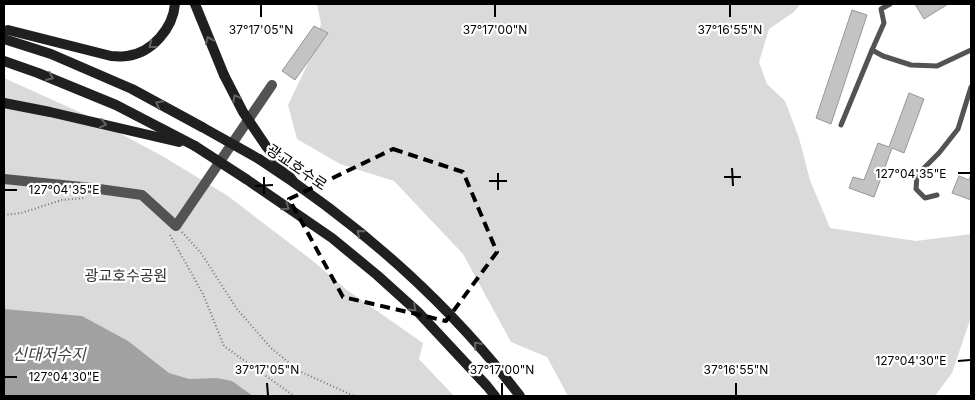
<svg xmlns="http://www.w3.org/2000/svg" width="975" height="400" font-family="Inter,'Noto Sans KR',sans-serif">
  <rect width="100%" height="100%" fill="#fff"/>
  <g fill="#dadada">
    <path d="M 317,4 L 800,4 L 794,12 L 769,29 L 759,62 L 767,84 L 785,101 L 799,138 L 810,180 L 830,228 L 916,241 L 971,234 L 971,317 L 952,373 L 935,396 L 568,396 L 547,357 L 511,342 L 463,254 L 394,181 L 340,164 L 297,139 L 288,105 L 313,53 L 321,24 Z"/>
    <path d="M 4,78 L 86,115 L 164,157 L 228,196 L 313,261 L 347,290 L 423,343 L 419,359 L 454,396 L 4,396 Z"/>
  </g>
  <path fill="#a1a1a1" d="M 4,309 L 82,316 L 128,341 L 169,373 L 189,379 L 217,378 L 232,381 L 253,396 L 4,396 Z"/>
  <g fill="#c3c3c3" stroke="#979797">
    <path d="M 915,4 L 948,4 L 924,19 Z"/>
    <path d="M 852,10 L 867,15 L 831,124 L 816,118 Z"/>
    <path d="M 314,26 L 328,33 L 295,80 L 282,71 Z"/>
    <path d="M 909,93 L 924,99 L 904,153 L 892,148 L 874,197 L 849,188 L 853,177 L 864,180 L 878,143 L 889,147 Z"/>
    <path d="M 971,174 L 971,200 L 952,193 L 959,176 L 969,180 Z"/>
  </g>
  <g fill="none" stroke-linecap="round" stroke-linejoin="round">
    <g stroke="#757575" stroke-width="2" stroke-dasharray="1 2.5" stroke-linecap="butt">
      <path d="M 4,215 L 21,213 L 62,200 L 84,198"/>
      <path d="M 182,232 L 201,253 L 237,309 L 271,348 L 299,371 L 354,396"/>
      <path d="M 170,235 L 203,294 L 224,346 L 294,396"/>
    </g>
    <g stroke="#535353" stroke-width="5">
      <path d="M 872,50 L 884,23 L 881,9 L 890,4"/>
      <path d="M 841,125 L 872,50 L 883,56 L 911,65 L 937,66 L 971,50"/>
      <path d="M 937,195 L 925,198 L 916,189 L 917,175 L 939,153 L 958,129 L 971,87"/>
    </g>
    <path stroke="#535353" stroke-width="10" d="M 4,179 L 92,188 L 142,195 L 176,226 L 272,85"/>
    <g stroke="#202020" stroke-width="10">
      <path d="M 195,4 L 224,75"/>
      <path d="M 4,31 L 8,30 L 111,56 C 116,56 122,57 127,56 C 152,53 173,28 175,4"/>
      <path d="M 4,39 L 51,54 L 132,89 L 202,127"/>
      <path d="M 4,61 L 38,73 L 116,105 L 195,146"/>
      <path d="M 4,103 L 50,112 L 179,142"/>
      <path d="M 259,159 C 358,223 448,302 520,396"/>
      <path d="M 246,179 L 332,238 L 377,275 L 418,312 L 487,386 L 495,396"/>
    </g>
    <g stroke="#202020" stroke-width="10">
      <path d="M 224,75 L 243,112 L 266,146 L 293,181"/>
      <path d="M 202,127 L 259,159"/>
      <path d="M 195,146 L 246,179"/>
    </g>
  </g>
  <defs><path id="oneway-chevron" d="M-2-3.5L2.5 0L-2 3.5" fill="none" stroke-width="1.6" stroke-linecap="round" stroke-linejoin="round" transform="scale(1.25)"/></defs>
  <g stroke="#636363">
    <use href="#oneway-chevron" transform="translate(209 40) rotate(-113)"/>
    <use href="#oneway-chevron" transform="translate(152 45) rotate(143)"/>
    <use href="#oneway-chevron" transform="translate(50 77) rotate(23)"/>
    <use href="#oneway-chevron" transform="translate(236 98) rotate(-118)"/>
    <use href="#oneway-chevron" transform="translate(159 104) rotate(-152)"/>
    <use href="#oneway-chevron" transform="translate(103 124) rotate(13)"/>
    <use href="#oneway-chevron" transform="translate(286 207) rotate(34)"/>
    <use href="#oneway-chevron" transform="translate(360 233) rotate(-140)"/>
    <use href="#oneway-chevron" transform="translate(413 308) rotate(43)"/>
    <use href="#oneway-chevron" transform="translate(477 345) rotate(-131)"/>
  </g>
  <path fill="none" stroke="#000" stroke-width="4" stroke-dasharray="10 6" stroke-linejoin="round" d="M 393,149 L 463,172 L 497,252 L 446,321 L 343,297 L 289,199 Z"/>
  <path fill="none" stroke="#000" stroke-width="2" d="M 261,5 L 261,17M 495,5 L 495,17M 730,5 L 730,17M 732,168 L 733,186M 498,173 L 498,190M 958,173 L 970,173M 264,177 L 264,194M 724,177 L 741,177M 489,181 L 507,181M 255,186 L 273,185M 5,190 L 17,190M 958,361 L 970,360M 5,377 L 17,377M 267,383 L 268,395M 502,383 L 502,395M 736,383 L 736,395"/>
  <g text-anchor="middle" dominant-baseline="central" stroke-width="4.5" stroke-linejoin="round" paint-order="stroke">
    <g font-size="15" fill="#000" stroke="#fff">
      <text transform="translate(297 167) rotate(34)">광교호수로</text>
    </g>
    <g font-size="15" fill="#313131" stroke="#fff">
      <text x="126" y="275">광교호수공원</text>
    </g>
    <g font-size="16" font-style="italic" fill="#424242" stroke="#fff">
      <text x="49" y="354">신대저수지</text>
    </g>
  </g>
  <g font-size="12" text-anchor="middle" fill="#000" stroke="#fff" stroke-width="4.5" stroke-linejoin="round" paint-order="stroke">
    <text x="261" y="34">37°17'05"N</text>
    <text x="495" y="34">37°17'00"N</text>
    <text x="730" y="34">37°16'55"N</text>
    <text x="911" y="178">127°04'35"E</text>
    <text x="64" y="194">127°04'35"E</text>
    <text x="911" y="365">127°04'30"E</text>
    <text x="267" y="374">37°17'05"N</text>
    <text x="502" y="374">37°17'00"N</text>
    <text x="736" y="374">37°16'55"N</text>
    <text x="64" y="381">127°04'30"E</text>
  </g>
  <rect width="975" height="400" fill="none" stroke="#000000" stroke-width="10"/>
</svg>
